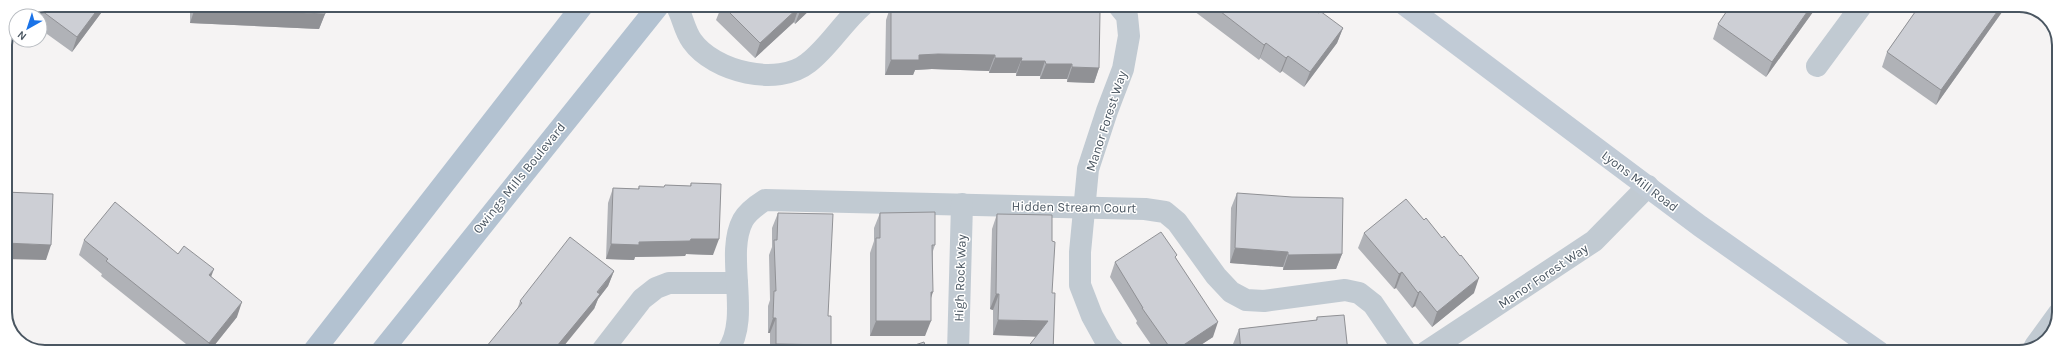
<svg xmlns="http://www.w3.org/2000/svg" width="2064" height="357" font-family="Karla,sans-serif">
  <rect width="100%" height="100%" fill="#f5f3f3"/>
  <g fill="none" stroke-linecap="round" stroke-linejoin="round">
    <g stroke="#c1cad2" stroke-width="22">
      <path d="M 676,5 C 683,17 684,30 692,41 C 714,72 778,87 808,63 C 829,47 843,22 863,5"/>
      <path d="M 1817,66 L 1862,5"/>
      <path d="M 2035,346 L 2059,313"/>
      <path d="M 601,352 L 642,299 L 656,288 L 669,283 L 737,283"/>
      <path d="M 727,352 C 752,318 724,255 743,220 C 748,211 757,205 765,200 L 1145,209 L 1165,212 L 1177,222 L 1216,276 L 1231,292 L 1246,300 L 1264,301 L 1345,290 L 1359,293 L 1373,304 L 1406,352"/>
      <path d="M 958,352 L 962,204"/>
      <path d="M 1115,352 L 1108,345 L 1092,316 L 1080,285 L 1080,252 L 1088,169 L 1107,111 L 1123,69 L 1129,36 L 1127,16 L 1118,5"/>
      <path d="M 1426,352 L 1594,241 L 1648,186"/>
    </g>
    <path stroke="#c1cbd6" stroke-width="22" d="M 1405,5 L 1700,226 L 1879,352"/>
    <g stroke="#b3c2d1" stroke-width="22">
      <path d="M 313,352 L 583,5"/>
      <path d="M 381,352 L 659,5"/>
    </g>
  </g>
  <g fill="#b0b2b7">
    <path d="M 45,5 L 107,5 L 72,52 L 40,29 L 40,16 L 27,16 L 28,12 Z"/>
    <path d="M 190,5 L 325,5 L 325,14 L 319,29 L 190,23 Z"/>
    <path d="M 722,5 L 815,5 L 795,24 L 794,22 L 755,58 L 716,20 Z"/>
    <path d="M 891,5 L 1038,5 L 1047,8 L 1074,12 L 1099,68 L 1094,83 L 1067,82 L 1067,79 L 1040,79 L 1040,76 L 1016,76 L 1016,73 L 989,73 L 989,71 L 932,69 L 915,70 L 913,75 L 885,75 L 886,20 Z"/>
    <path d="M 1186,5 L 1308,5 L 1319,13 L 1343,28 L 1337,43 L 1304,87 L 1282,71 L 1280,73 L 1260,58 L 1259,60 Z"/>
    <path d="M 1731,5 L 1818,5 L 1766,77 L 1713,39 L 1718,24 Z"/>
    <path d="M 1920,5 L 2007,5 L 1936,105 L 1882,67 L 1887,52 Z"/>
    <path d="M 691,183 L 713,255 L 686,254 L 685,256 L 635,257 L 634,260 L 606,259 L 608,203 L 613,188 L 638,189 L 639,186 L 664,187 L 665,185 L 690,186 Z"/>
    <path d="M 1237,193 L 1342,254 L 1336,269 L 1283,270 L 1283,267 L 1230,263 L 1231,208 Z"/>
    <path d="M 778,213 L 828,316 L 829,352 L 770,352 L 770,333 L 768,333 L 768,306 L 770,300 L 769,255 L 772,247 L 772,228 Z"/>
    <path d="M 880,213 L 935,245 L 933,251 L 931,300 L 925,336 L 870,336 L 870,253 L 874,241 L 874,228 Z"/>
    <path d="M 997,214 L 1036,336 L 993,335 L 993,310 L 990,309 L 992,229 Z"/>
    <path d="M 1424,220 L 1474,293 L 1432,327 L 1415,306 L 1412,308 L 1396,288 L 1394,289 L 1358,248 L 1364,233 Z"/>
    <path d="M 84,240 L 178,254 L 211,276 L 237,317 L 209,352 L 196,352 L 101,276 L 102,274 L 79,255 Z"/>
    <path d="M 1176,258 L 1213,337 L 1190,352 L 1156,352 L 1136,323 L 1137,321 L 1110,277 L 1115,262 Z"/>
    <path d="M 614,271 L 608,286 L 598,299 L 594,309 L 517,310 L 520,301 Z"/>
    <path d="M 1317,317 L 1348,352 L 1234,352 L 1233,344 L 1239,329 L 1316,320 Z"/>
  </g>
  <g fill="#909195">
    <path d="M 101,5 L 107,5 L 72,52 L 77,37 Z"/>
    <path d="M 805,5 L 815,5 L 795,24 L 801,9 Z"/>
    <path d="M 1812,5 L 1818,5 L 1766,77 L 1772,62 Z"/>
    <path d="M 2002,5 L 2007,5 L 1936,105 L 1941,90 Z"/>
    <path d="M 799,7 L 794,22 L 755,58 L 760,43 Z"/>
    <path d="M 195,8 L 325,14 L 319,29 L 190,23 Z"/>
    <path d="M 1343,28 L 1337,43 L 1304,87 L 1310,72 Z"/>
    <path d="M 1266,43 L 1260,58 L 1259,60 L 1264,45 Z"/>
    <path d="M 938,54 L 995,55 L 989,71 L 932,69 L 915,70 L 913,75 L 885,75 L 891,60 L 919,55 Z"/>
    <path d="M 1288,56 L 1282,71 L 1280,73 L 1286,58 Z"/>
    <path d="M 995,58 L 1022,58 L 1016,73 L 989,73 Z"/>
    <path d="M 1021,61 L 1045,61 L 1040,76 L 1016,76 Z"/>
    <path d="M 1046,64 L 1072,64 L 1067,79 L 1040,79 Z"/>
    <path d="M 1072,67 L 1099,68 L 1094,83 L 1067,82 Z"/>
    <path d="M 691,239 L 719,239 L 713,255 L 686,254 L 685,256 L 635,257 L 634,260 L 606,259 L 611,244 Z"/>
    <path d="M 5,243 L 51,245 L 46,260 L 5,259 Z"/>
    <path d="M 1235,248 L 1288,252 L 1283,267 L 1230,263 Z"/>
    <path d="M 1342,254 L 1336,269 L 1283,270 L 1288,255 Z"/>
    <path d="M 214,269 L 208,285 L 209,275 Z"/>
    <path d="M 614,271 L 608,286 L 598,299 L 594,309 L 559,352 L 552,352 Z"/>
    <path d="M 1402,272 L 1396,288 L 1394,289 L 1399,274 Z"/>
    <path d="M 1479,278 L 1474,293 L 1432,327 L 1437,312 Z"/>
    <path d="M 1420,291 L 1415,306 L 1412,308 L 1418,293 Z"/>
    <path d="M 931,292 L 933,292 L 928,307 Z"/>
    <path d="M 996,294 L 999,294 L 993,310 L 990,309 Z"/>
    <path d="M 242,302 L 237,317 L 209,352 L 206,352 L 209,343 Z"/>
    <path d="M 773,318 L 776,318 L 770,333 L 768,333 Z"/>
    <path d="M 998,320 L 1048,321 L 1042,337 L 993,335 Z"/>
    <path d="M 876,321 L 931,321 L 925,336 L 870,336 Z"/>
    <path d="M 1218,322 L 1213,337 L 1190,352 L 1173,352 Z"/>
    <path d="M 776,344 L 831,345 L 829,352 L 773,352 Z"/>
  </g>
  <g fill="#cdcfd5" stroke="#909195">
    <path d="M 45,5 L 101,5 L 77,37 L 38,8 Z"/>
    <path d="M 195,5 L 325,5 L 325,14 L 195,8 Z"/>
    <path d="M 722,5 L 805,5 L 801,9 L 799,7 L 760,43 Z"/>
    <path d="M 891,5 L 1038,5 L 1047,6 L 1047,8 L 1074,9 L 1074,12 L 1100,12 L 1099,68 L 1072,67 L 1072,64 L 1046,64 L 1045,61 L 1021,61 L 1022,58 L 995,58 L 995,55 L 938,54 L 919,55 L 919,60 L 891,60 Z"/>
    <path d="M 1212,5 L 1308,5 L 1319,13 L 1320,11 L 1343,28 L 1310,72 L 1288,56 L 1286,58 L 1266,43 L 1264,45 Z"/>
    <path d="M 1731,5 L 1812,5 L 1772,62 L 1718,24 Z"/>
    <path d="M 1920,5 L 2002,5 L 1941,90 L 1887,52 Z"/>
    <path d="M 691,183 L 721,184 L 719,239 L 691,239 L 690,241 L 639,242 L 639,245 L 611,244 L 613,188 L 639,189 L 639,186 L 664,187 L 665,185 L 691,186 Z"/>
    <path d="M 5,192 L 53,194 L 51,245 L 5,243 Z"/>
    <path d="M 1237,193 L 1292,197 L 1343,198 L 1342,254 L 1288,255 L 1288,252 L 1235,248 Z"/>
    <path d="M 1406,199 L 1424,220 L 1426,218 L 1442,238 L 1444,236 L 1460,256 L 1461,255 L 1479,278 L 1437,312 L 1420,291 L 1418,293 L 1402,272 L 1399,274 L 1364,233 Z"/>
    <path d="M 115,202 L 178,254 L 184,246 L 214,269 L 209,275 L 242,302 L 209,343 L 106,261 L 108,259 L 84,240 Z"/>
    <path d="M 935,212 L 935,245 L 932,245 L 933,292 L 931,292 L 931,321 L 876,321 L 876,238 L 880,238 L 880,213 Z"/>
    <path d="M 778,213 L 833,214 L 828,316 L 831,316 L 831,345 L 776,344 L 776,318 L 773,318 L 774,291 L 776,291 L 774,240 L 777,240 Z"/>
    <path d="M 997,214 L 1052,215 L 1052,241 L 1055,242 L 1052,293 L 1055,293 L 1053,352 L 1024,352 L 1048,321 L 998,320 L 999,294 L 996,294 Z"/>
    <path d="M 1161,232 L 1177,255 L 1175,257 L 1218,322 L 1173,352 L 1142,308 L 1143,308 L 1115,262 Z"/>
    <path d="M 570,237 L 614,271 L 597,292 L 600,294 L 552,352 L 482,352 L 522,303 L 520,301 Z"/>
    <path d="M 1344,315 L 1348,352 L 1241,352 L 1239,329 L 1317,320 L 1317,317 Z"/>
    <path d="M 924,342 L 927,352 L 894,352 Z"/>
  </g>
  <g text-anchor="middle" dominant-baseline="central" stroke-width="3" stroke-linejoin="round" paint-order="stroke">
    <g font-size="13" fill="#4a5661" stroke="#fff">
      <text transform="translate(1106 121) rotate(-72)">Manor Forest Way</text>
      <text transform="translate(519 178) rotate(-51)">Owings Mills Boulevard</text>
      <text transform="translate(1640 181) rotate(37)">Lyons Mill Road</text>
      <text transform="translate(1074 207) rotate(1)">Hidden Stream Court</text>
      <text transform="translate(1543 276) rotate(-34)">Manor Forest Way</text>
      <text transform="translate(960 278) rotate(-88)">High Rock Way</text>
    </g>
  </g>
  <path d="M0 0H2064V357H0ZM45 12H2019A33 33 0 0 1 2052 45V312A33 33 0 0 1 2019 345H45A33 33 0 0 1 12 312V45A33 33 0 0 1 45 12Z" fill="#fff" fill-rule="evenodd"/>
  <path fill="none" stroke="#4a5661" stroke-width="2" d="M45 12H2019A33 33 0 0 1 2052 45V312A33 33 0 0 1 2019 345H45A33 33 0 0 1 12 312V45A33 33 0 0 1 45 12Z"/>
  <g transform="translate(28 28) rotate(219)"><circle r="19" fill="#ffffff" stroke="#b7bbc0"/>
  <path d="M0-3L7 15L0 10L-7 15Z" fill="#1a73e8"/>
  <text y="-6" font-size="11" font-weight="bold" text-anchor="middle" fill="#4a5661">N</text>
  </g>
</svg>
